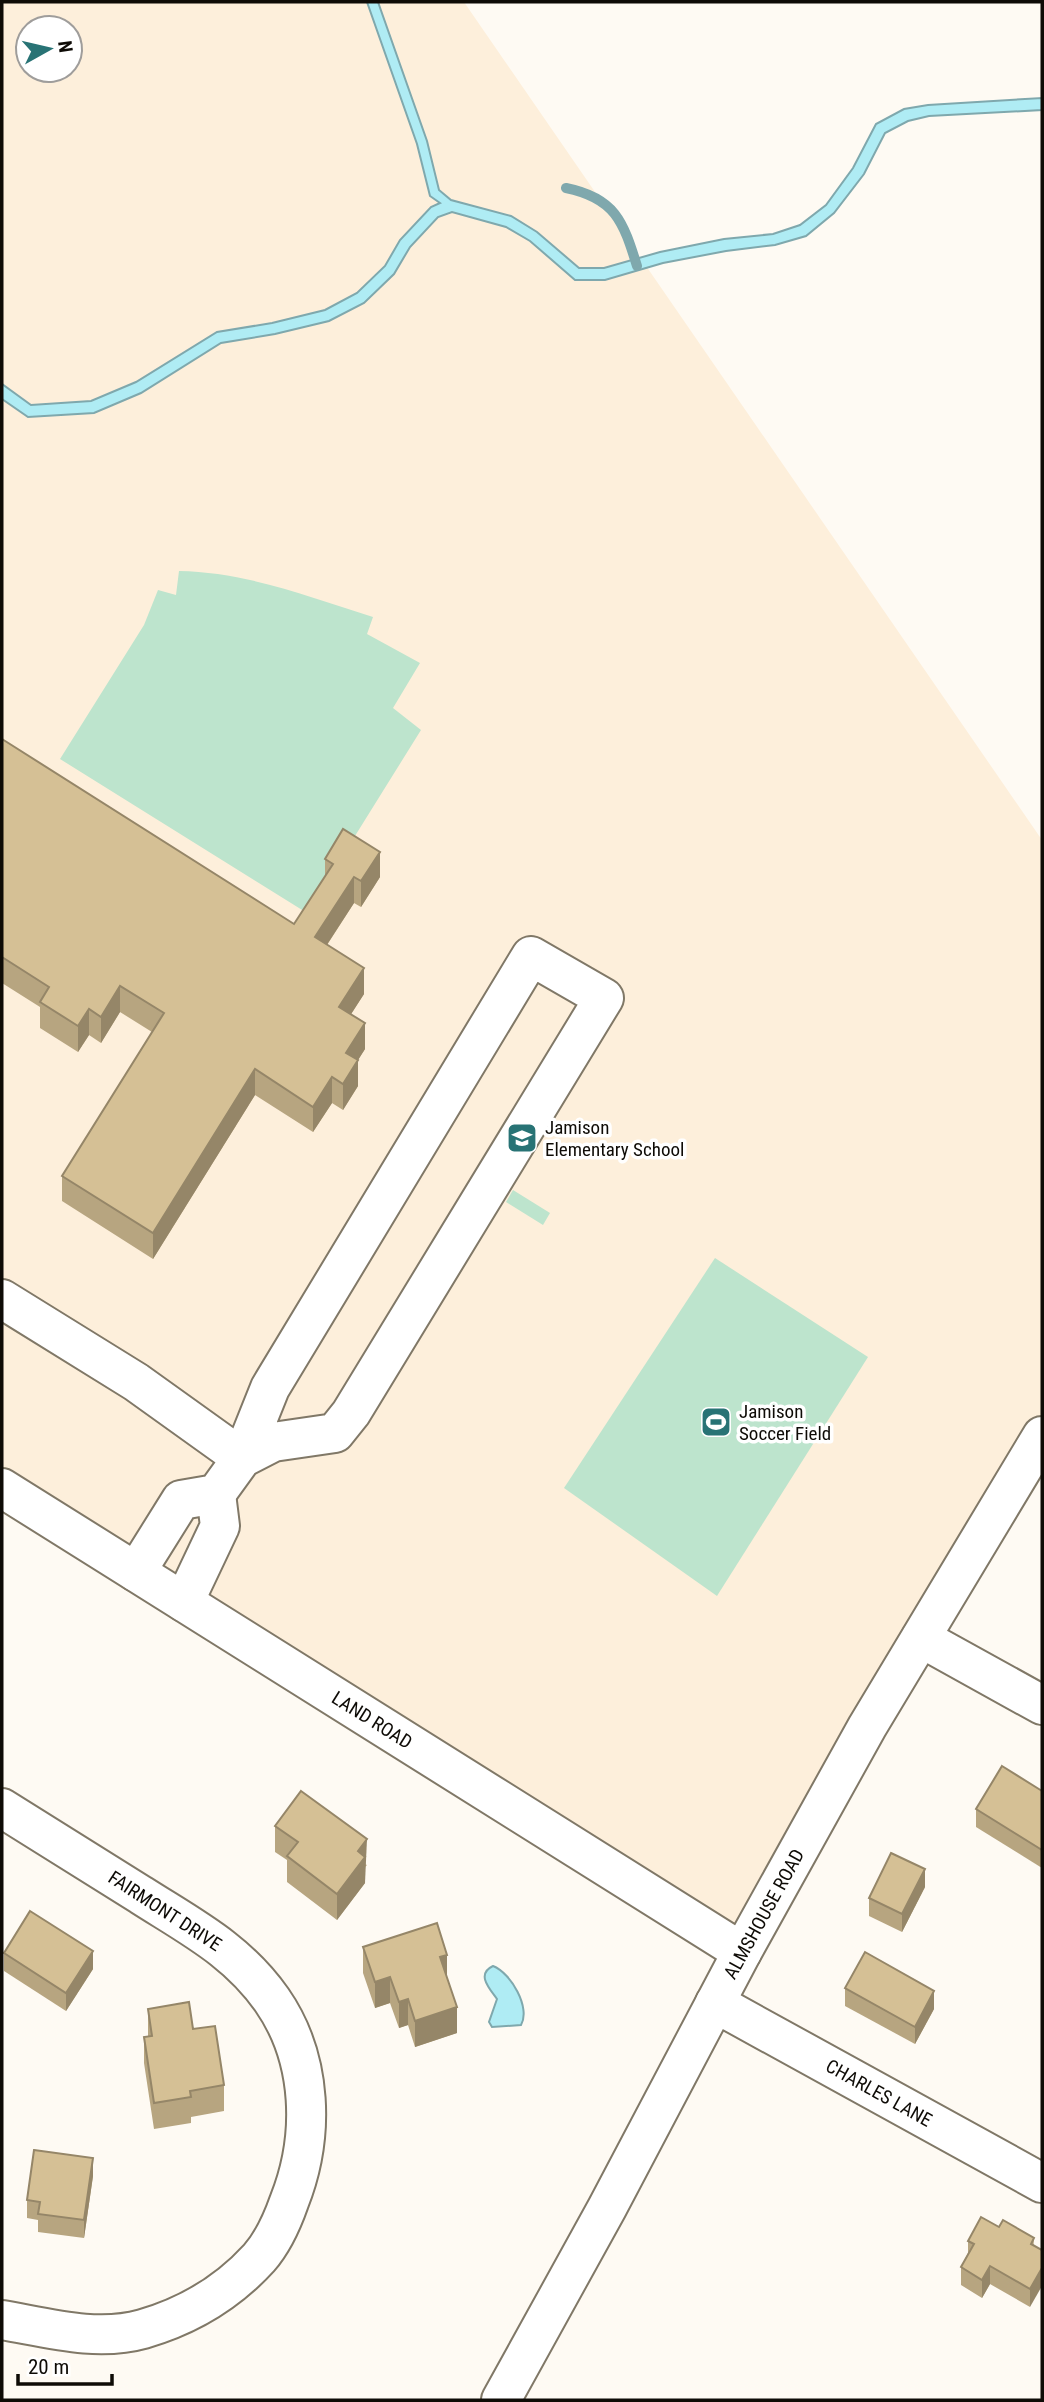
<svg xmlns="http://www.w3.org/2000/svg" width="1044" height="2402" font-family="'Roboto Condensed',sans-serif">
  <rect width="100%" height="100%" fill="#fefaf3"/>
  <path fill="#fdefdb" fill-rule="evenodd" d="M 2,2 L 464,2 L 1042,840 L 1042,1437 L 742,1952 L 2,1491 ZM 28,28 L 70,28 L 70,70 L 28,70 Z"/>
  <g fill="#bde4cd">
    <path d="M 179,571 C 246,572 310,597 373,617 L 367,634 L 420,663 L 393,708 L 421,730 L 307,913 L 60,759 L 144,625 L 158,590 L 176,595 Z"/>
    <path d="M 513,1190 L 550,1213 L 543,1225 L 506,1202 Z"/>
    <path d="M 715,1258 L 868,1357 L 717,1596 L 564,1488 Z"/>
  </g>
  <g fill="#afecf4" stroke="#7fa8ad" stroke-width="2">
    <path d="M 367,2 L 378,2 L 427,141 L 439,190 L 451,200 L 511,216 L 537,232 L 579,268 L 604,268 L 660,252 L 724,239 L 773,234 L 800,225 L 826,205 L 853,168 L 876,124 L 904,109 L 928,105 L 1042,98 L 1042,110 L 929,116 L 908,121 L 885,133 L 864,174 L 834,213 L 806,236 L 775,245 L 726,251 L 663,263 L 605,280 L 575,280 L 530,241 L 506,227 L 452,212 L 438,217 L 410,247 L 394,274 L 364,303 L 329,321 L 275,334 L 221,343 L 141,393 L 94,413 L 28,417 L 2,399 L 2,384 L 31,405 L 91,401 L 136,382 L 217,332 L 272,323 L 325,310 L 357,293 L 385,266 L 400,240 L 431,207 L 440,203 L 430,196 L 417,144 Z"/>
    <path d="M 493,1966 C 511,1973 531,2008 521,2025 L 492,2027 L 489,2022 L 497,1999 C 489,1988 476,1974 493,1966 Z"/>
  </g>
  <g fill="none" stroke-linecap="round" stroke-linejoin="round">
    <path stroke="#7fa8ad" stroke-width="10" d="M 566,188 C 615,198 623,221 637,266"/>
    <g stroke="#807867" stroke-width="42">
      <g id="minor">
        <path d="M 2,1299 L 136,1382 L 242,1458"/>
        <path d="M 2,1488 L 742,1952"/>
        <path d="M 136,1572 L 181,1500 L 216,1494 L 242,1458 L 270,1388 L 531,956 L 604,998 L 351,1413 L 335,1433 L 273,1442 L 242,1458"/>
        <path d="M 184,1602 L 220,1526 L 216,1494"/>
        <path d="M 921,1638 L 1042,1705"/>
        <path d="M 2,1808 C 49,1837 95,1866 141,1895 C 191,1927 237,1950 272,2000 C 313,2059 315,2137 289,2202 C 282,2222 273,2242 259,2258 C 228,2292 188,2316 143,2329 C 97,2342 48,2328 2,2320"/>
        <path d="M 715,2003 L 1042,2183"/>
      </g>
    </g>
    <g stroke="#807867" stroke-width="42">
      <path id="major" d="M 501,2400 L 607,2208 L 742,1952 L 867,1727 L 1042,1436"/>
    </g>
    <use href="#minor" stroke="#fff" stroke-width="38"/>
    <use href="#major" stroke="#fff" stroke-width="38"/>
  </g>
  <g fill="#b7a580">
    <path d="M 2,739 L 294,924 L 325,877 L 325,859 L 380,877 L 361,907 L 354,903 L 327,945 L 364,994 L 351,1014 L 365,1049 L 358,1060 L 358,1086 L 343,1110 L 332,1103 L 313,1132 L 255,1095 L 153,1259 L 62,1201 L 62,1176 L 152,1032 L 120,1012 L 101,1043 L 89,1035 L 78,1052 L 40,1028 L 40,1007 L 2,983 Z"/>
    <path d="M 1042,1791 L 1042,1868 L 976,1827 L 976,1809 Z"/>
    <path d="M 275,1826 L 367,1865 L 365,1867 L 365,1883 L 337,1920 L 287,1882 L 287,1860 L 275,1852 Z"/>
    <path d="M 925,1887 L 902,1932 L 869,1916 L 869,1898 Z"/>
    <path d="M 363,1947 L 447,1978 L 457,2033 L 415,2047 L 408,2025 L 399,2028 L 390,2003 L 375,2008 L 363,1973 Z"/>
    <path d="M 4,1953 L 93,1969 L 66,2011 L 4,1971 Z"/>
    <path d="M 845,1988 L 934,2009 L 915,2044 L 845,2006 Z"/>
    <path d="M 148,2009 L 193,2029 L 224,2085 L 224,2111 L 191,2117 L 191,2123 L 154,2129 L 144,2063 L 144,2037 L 148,2037 Z"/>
    <path d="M 93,2176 L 84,2238 L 38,2232 L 38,2220 L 27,2218 L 27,2200 Z"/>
    <path d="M 999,2227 L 1034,2238 L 1030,2307 L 990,2284 L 982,2298 L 961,2285 L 961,2267 L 968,2253 L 968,2241 Z"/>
  </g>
  <g fill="#958668">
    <path d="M 380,852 L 380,877 L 361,907 L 361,881 Z"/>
    <path d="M 354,877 L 354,903 L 315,963 L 315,937 Z"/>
    <path d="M 364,968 L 364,994 L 339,1033 L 339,1007 Z"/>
    <path d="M 120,986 L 120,1012 L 101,1043 L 101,1017 Z"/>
    <path d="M 89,1009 L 89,1035 L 78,1052 L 78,1026 Z"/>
    <path d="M 365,1023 L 365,1049 L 346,1079 L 346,1053 Z"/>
    <path d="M 358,1060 L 358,1086 L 343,1110 L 343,1084 Z"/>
    <path d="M 255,1069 L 255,1095 L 153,1259 L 153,1233 Z"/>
    <path d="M 332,1077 L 332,1103 L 313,1132 L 313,1107 Z"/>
    <path d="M 367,1839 L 365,1883 L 337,1920 L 337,1894 L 358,1851 Z"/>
    <path d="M 925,1869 L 925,1887 L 902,1932 L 902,1914 Z"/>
    <path d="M 93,1951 L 93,1969 L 66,2011 L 66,1993 Z"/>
    <path d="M 447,1955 L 447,1981 L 440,1957 Z"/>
    <path d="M 390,1977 L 390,2003 L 375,2008 L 375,1982 Z"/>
    <path d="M 934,1991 L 934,2009 L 915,2044 L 915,2027 Z"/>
    <path d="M 408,1999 L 408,2025 L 399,2028 L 399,2002 Z"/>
    <path d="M 457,2007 L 457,2033 L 415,2047 L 415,2021 Z"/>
    <path d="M 93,2158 L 93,2176 L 84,2238 L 84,2220 Z"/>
    <path d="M 990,2266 L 990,2284 L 982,2298 L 982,2280 Z"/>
    <path d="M 1042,2268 L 1042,2286 L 1030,2307 L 1030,2289 Z"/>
  </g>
  <g fill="#d5c095" stroke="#958668" stroke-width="2">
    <path d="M 2,739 L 294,924 L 333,864 L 325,859 L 343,829 L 380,852 L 361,881 L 354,877 L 315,937 L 364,968 L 339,1007 L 365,1023 L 346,1053 L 358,1060 L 343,1084 L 332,1077 L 313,1107 L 255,1069 L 153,1233 L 62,1176 L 164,1013 L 120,986 L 101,1017 L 89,1009 L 78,1026 L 40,1002 L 49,987 L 2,957 Z"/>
    <path d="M 1002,1766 L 1042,1791 L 1042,1850 L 976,1809 Z"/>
    <path d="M 301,1791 L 367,1839 L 358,1851 L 365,1857 L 337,1894 L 287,1856 L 298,1842 L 275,1826 Z"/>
    <path d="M 891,1853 L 925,1869 L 902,1914 L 869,1898 Z"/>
    <path d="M 30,1911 L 93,1951 L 66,1993 L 4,1953 Z"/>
    <path d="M 437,1923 L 447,1955 L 440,1957 L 457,2007 L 415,2021 L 408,1999 L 399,2002 L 390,1977 L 375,1982 L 363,1947 Z"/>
    <path d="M 865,1952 L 934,1991 L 915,2027 L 845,1988 Z"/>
    <path d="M 189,2002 L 193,2029 L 215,2026 L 224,2085 L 190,2091 L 191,2097 L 154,2103 L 144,2037 L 152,2036 L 148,2009 Z"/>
    <path d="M 34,2150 L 93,2158 L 84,2220 L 38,2214 L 40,2202 L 27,2200 Z"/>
    <path d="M 981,2217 L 999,2227 L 1003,2220 L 1034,2238 L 1031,2244 L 1042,2250 L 1042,2268 L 1030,2289 L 990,2266 L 982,2280 L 961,2267 L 974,2244 L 968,2241 Z"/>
  </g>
  <defs>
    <g id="school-square" transform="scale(1.575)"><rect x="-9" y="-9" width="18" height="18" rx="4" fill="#287375" stroke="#fff"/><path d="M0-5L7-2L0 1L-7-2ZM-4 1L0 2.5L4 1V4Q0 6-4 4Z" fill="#fff"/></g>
    <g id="stadium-square" transform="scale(1.575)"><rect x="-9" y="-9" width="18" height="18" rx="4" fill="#287375" stroke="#fff"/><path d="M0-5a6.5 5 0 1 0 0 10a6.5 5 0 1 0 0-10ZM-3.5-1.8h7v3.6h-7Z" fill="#fff"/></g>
  </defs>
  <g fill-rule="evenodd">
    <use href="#school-square" x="522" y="1138"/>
    <use href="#stadium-square" x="716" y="1422"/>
  </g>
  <g text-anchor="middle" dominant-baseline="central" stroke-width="7" stroke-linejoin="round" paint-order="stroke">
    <g font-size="19" fill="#0e0b06" stroke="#fff" text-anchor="start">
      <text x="545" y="1127">Jamison<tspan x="545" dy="22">Elementary School</tspan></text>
      <text x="739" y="1411">Jamison<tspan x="739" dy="22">Soccer Field</tspan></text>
    </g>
    <g font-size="19" fill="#0e0b06" stroke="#fff">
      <text transform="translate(372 1720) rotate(32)">LAND ROAD</text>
      <text transform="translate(165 1911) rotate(33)">FAIRMONT DRIVE</text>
      <text transform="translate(764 1914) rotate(-61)">ALMSHOUSE ROAD</text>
      <text transform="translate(879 2093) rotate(29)">CHARLES LANE</text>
    </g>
  </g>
  <rect width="1044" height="2402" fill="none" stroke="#0e0b06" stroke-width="7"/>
  <g transform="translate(49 49) rotate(82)"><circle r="33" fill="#ffffff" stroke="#9f9d9b" stroke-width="2"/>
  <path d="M0-5L12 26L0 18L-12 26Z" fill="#287375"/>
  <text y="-10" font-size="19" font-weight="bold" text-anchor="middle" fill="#0e0b06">N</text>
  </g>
  <path d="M18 2374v10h94v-10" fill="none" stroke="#0e0b06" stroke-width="3.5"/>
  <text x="28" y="2374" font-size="21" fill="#0e0b06" stroke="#ffffff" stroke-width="5" paint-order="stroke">20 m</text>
</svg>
